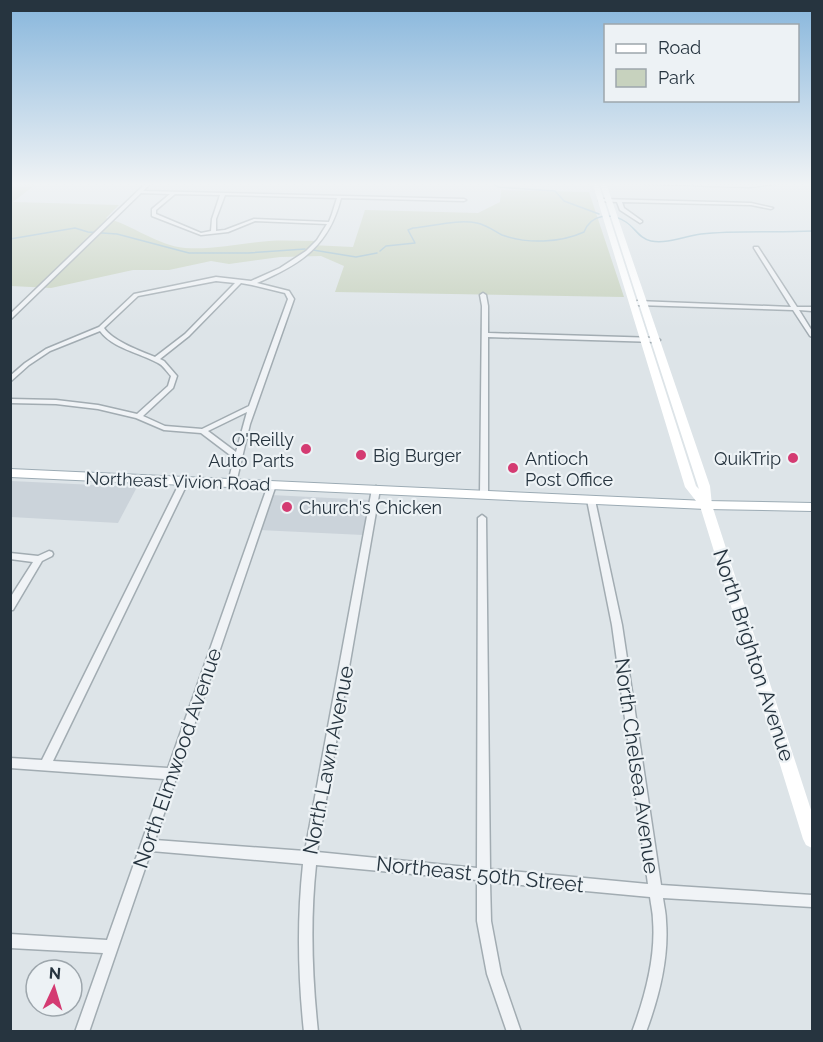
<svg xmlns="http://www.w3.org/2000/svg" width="823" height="1042" font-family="Raleway,sans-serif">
  <rect width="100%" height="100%" fill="#dde4e8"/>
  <g fill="#cbd3da">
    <path d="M 10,481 L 11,481 L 137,487 L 118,523 L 11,517 Z"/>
    <path d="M 271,495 L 370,500 L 363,535 L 259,530 Z"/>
  </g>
  <path fill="#c7d2be" d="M 11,183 L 37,183 L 13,202 L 119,205 L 106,218 C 133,225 156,245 185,248 C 213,250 240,243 269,241 C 284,240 300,241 316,241 L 311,245 L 353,247 L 365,210 L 478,213 L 500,202 L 501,190 L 589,192 L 624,297 L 335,292 L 344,266 L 321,256 L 280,257 L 229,264 L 211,261 L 169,270 L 133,270 L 51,288 L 11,286 Z"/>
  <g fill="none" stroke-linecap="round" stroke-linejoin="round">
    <g stroke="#96baca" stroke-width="1.5">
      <path d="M 490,183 L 499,187 L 555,191 L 564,201 L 599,214"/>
      <path d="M 10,239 L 75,228 L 88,232 L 117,234 L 189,253 L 248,253 L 305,249"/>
      <path d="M 313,250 L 356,257 L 377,253"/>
      <path d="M 380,251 L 386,246 L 415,243 L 408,230 L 413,228 C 434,226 457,219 477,223 C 487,225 494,231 502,235 C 527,244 560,243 584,232 C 591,214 611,212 626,222 C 635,228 640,239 651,241 C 668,244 685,236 701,234 C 738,230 775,233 812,231"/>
    </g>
    <g stroke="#a2acb2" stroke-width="3">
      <g id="street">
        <path d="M 146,183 L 151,183 L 143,191 L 464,199 L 466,200 L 464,201 L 341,198 C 329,246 301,264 257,283 L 289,291 L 294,299 L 250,424 L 236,483 L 232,486 L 228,483 L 234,458 L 201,433 L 164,430 L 136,418 L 98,409 L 56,404 L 10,403 L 10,399 L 56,400 L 98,405 L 137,414 L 168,386 L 171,376 C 167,372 163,365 158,363 C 140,353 112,348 100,331 L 50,351 L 29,365 L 10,382 L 10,376 L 25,363 L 46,349 L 99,327 L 134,294 L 216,277 L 251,281 L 280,268 L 306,251 L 317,240 L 327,224 L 255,221 L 228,232 L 201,235 L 152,216 L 152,209 L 170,194 L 141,193 L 10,320 L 10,314 ZM 175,194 L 220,195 L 212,219 L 211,231 L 201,233 L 156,214 L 156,210 ZM 225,195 L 337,198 L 332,214 L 329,222 L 254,219 L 225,230 L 216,231 L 216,219 ZM 216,281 L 235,283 L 185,334 L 155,357 C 140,351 113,341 104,328 L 138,296 ZM 241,283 L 252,285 L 285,293 L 288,299 L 249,406 L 202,429 L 165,426 L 143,416 L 173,388 L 177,376 L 164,361 L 160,359 L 189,336 ZM 247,412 L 236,452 L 208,431 Z"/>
        <path d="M 620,183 L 750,185 L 783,183 L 750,187 Z"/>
        <path d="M 601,199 L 751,203 L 773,208 L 771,209 L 751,205 L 622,202 L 624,208 L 642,221 L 642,222 L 640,223 L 620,210 L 617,202 L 599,201 L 599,200 Z"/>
        <path d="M 754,247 L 758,247 L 797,307 L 812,307 L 812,311 L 799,310 L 812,331 L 812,337 L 810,336 L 793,310 L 637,305 L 634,303 L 637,301 L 791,307 L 754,248 Z"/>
        <path d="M 483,293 L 486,295 L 488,306 L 488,333 L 657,338 L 660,340 L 657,342 L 488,337 L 488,494 L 484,497 L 480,494 L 482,306 L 480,295 Z"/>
        <path d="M 184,479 L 188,482 L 53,761 L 168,768 L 268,485 L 269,483 L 275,483 L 276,485 L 155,840 L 305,851 L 372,489 L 376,486 L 380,489 L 317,852 L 477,868 L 478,518 L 482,515 L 486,518 L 490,869 L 648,884 L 612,625 L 587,500 L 591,497 L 595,500 L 622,625 L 661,885 L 812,895 L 812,907 L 663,898 C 664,906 666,913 666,921 C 669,958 659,997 646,1032 L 632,1032 C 645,997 656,957 653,920 C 653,913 651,905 650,897 L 490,882 L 491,921 L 501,974 L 521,1032 L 507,1032 L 487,974 L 477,921 L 477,880 L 316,865 C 310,921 312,976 318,1032 L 304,1032 C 298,975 297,920 303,864 L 151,851 L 89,1032 L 75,1032 L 103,953 L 10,948 L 10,934 L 107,940 L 164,779 L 10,768 L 10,758 L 42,760 L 180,482 Z"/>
        <path d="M 49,551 L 52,552 L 53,554 L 52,556 L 42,561 L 13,610 L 10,610 L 10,598 L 33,562 L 10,559 L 10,553 L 38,556 Z"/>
      </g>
    </g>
    <g stroke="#9cabb4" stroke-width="2">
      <path id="primary" d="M 10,469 L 706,501 L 812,503 L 812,511 L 706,509 L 10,477 Z"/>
    </g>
    <use href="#street" fill="#f0f3f6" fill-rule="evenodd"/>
    <path fill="#fff" fill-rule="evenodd" d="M 597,183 L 599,185 L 696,486 L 699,489 L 600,183 L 606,183 L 710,486 L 712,505 L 812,813 L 812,848 L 806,845 L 803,839 L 700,506 L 685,487 L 593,185 Z"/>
    <use href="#primary" fill="#fff" fill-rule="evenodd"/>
  </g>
  <linearGradient id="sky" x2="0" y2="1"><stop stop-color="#87b6dc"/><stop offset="0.56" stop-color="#f0f3f5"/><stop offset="1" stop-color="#f0f3f5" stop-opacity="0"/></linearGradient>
  <rect width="823" height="329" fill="url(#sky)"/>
  <g fill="#d43b72" stroke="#edf2f5" stroke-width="2">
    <circle cx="306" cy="449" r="6"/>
    <circle cx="361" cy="455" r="6"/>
    <circle cx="793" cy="458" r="6"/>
    <circle cx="513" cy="468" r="6"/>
    <circle cx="287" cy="507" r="6"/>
  </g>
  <g text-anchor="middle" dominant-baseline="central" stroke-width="4.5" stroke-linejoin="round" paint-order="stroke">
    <g font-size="18" fill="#26343f" stroke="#edf2f5" text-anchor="start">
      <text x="294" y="439" text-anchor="end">O'Reilly<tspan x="294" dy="21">Auto Parts</tspan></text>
      <text x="373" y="455">Big Burger</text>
      <text x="525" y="458">Antioch<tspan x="525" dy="21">Post Office</tspan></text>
      <text x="781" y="458" text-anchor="end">QuikTrip</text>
      <text x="299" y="507">Church's Chicken</text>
    </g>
    <g font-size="18" fill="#26343f" stroke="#edf2f5">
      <text transform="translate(178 481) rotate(2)">Northeast Vivion Road</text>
    </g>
    <g font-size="21" fill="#26343f" stroke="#edf2f5">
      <text transform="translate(754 655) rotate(72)">North Brighton Avenue</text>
      <text transform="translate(177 758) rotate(-71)">North Elmwood Avenue</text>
      <text transform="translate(328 760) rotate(-79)">North Lawn Avenue</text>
      <text transform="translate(637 766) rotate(82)">North Chelsea Avenue</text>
      <text transform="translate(480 874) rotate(6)">Northeast 50th Street</text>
    </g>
  </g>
  <rect width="823" height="1042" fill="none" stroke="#26343f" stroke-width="24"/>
  <rect x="604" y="24" width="195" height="78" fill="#edf2f5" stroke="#9da6ac" stroke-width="1.5"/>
  <rect x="616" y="44" width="30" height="9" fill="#ffffff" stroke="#9da6ac" stroke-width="1.5"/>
  <text x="658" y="54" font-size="18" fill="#26343f">Road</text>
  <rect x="616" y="69" width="30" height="18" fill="#c7d2be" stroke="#9da6ac" stroke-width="1.5"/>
  <text x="658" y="84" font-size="18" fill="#26343f">Park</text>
  <g transform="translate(54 988) rotate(4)"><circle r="28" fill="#edf2f5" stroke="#9da6ac" stroke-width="1.5"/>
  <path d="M0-4.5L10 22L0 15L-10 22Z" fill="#d43b72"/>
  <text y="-9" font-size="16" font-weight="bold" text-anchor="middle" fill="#26343f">N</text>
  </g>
</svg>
